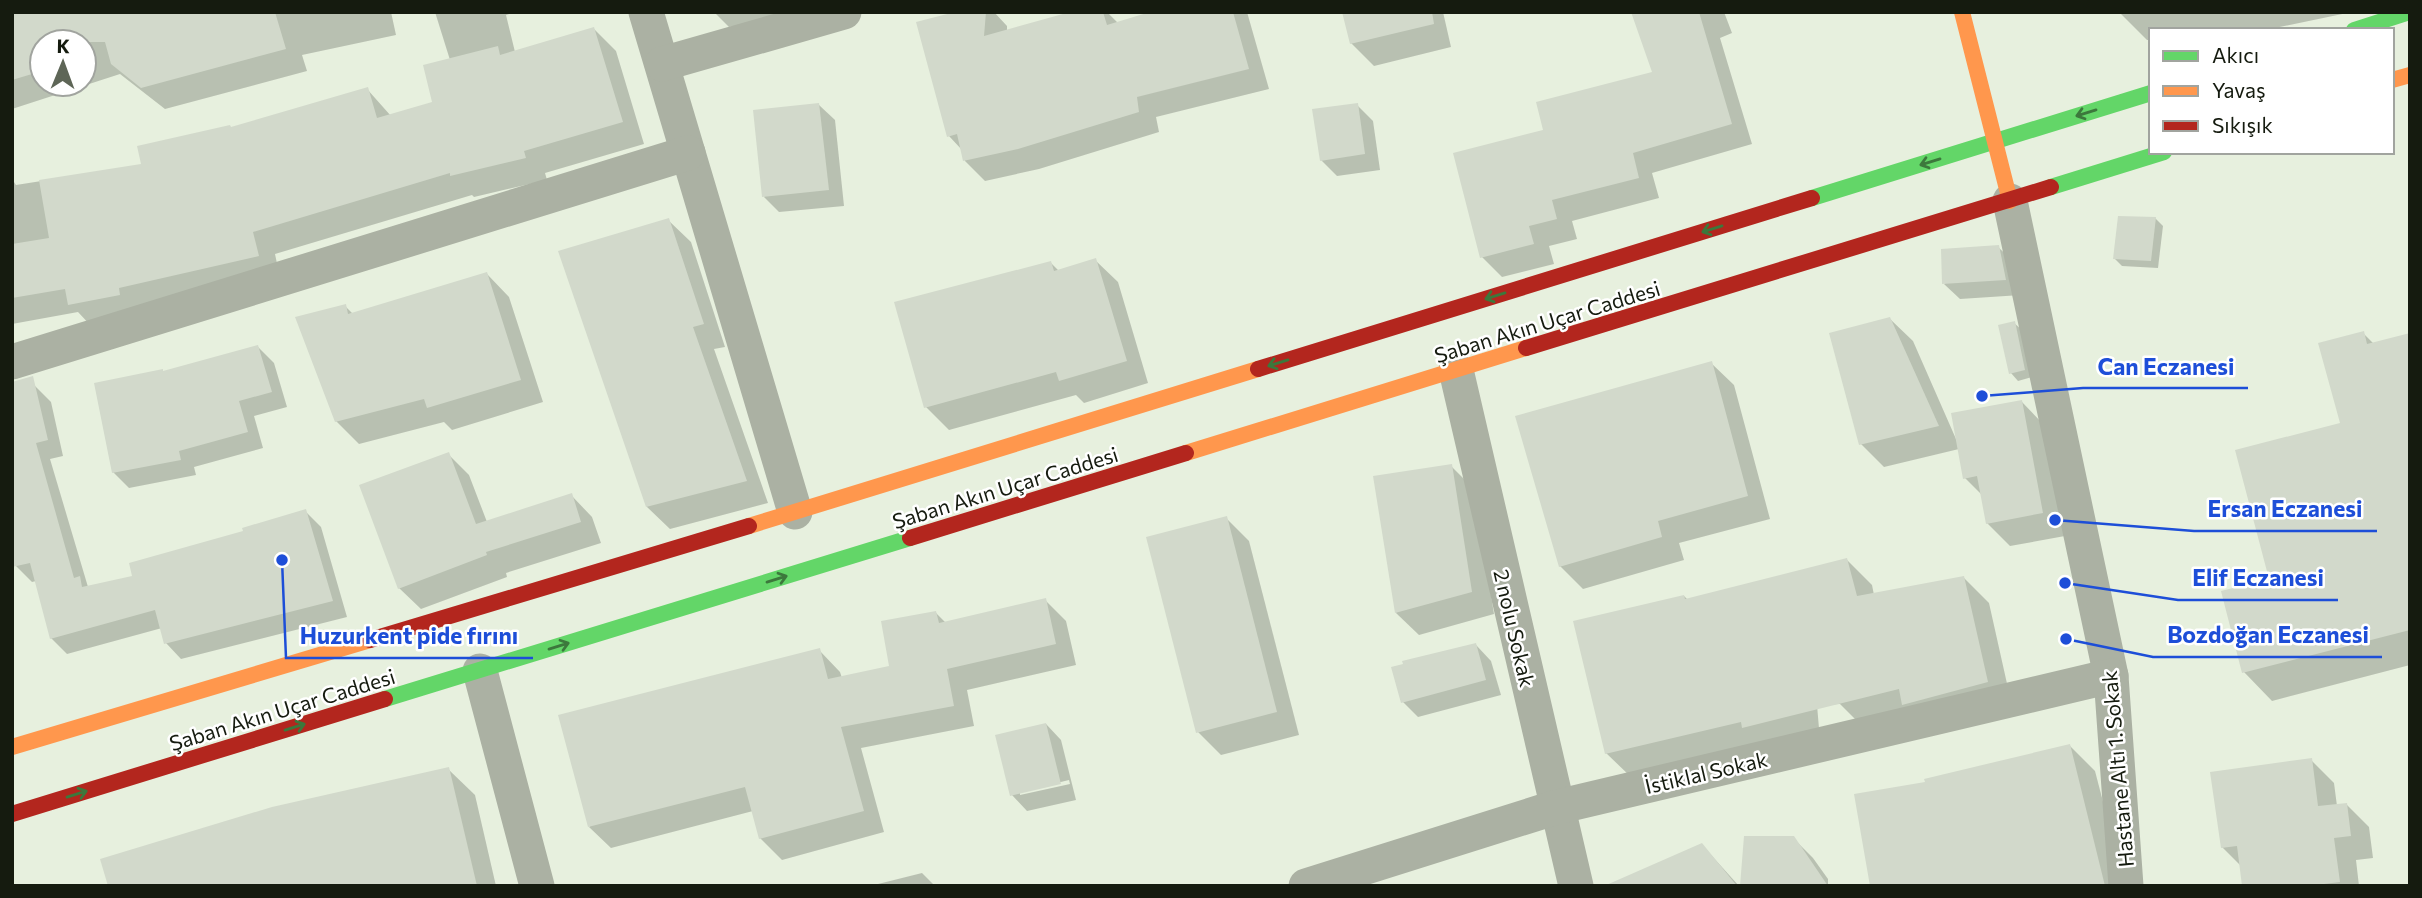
<svg xmlns="http://www.w3.org/2000/svg" width="2422" height="898" font-family="Commissioner,sans-serif">
  <rect width="100%" height="100%" fill="#e7f0de"/>
  <g fill="#0003" fill-rule="evenodd">
    <path d="M 12,12 L 391,12 L 396,35 L 302,55 L 307,71 L 165,109 L 120,74 L 12,109 ZM 42,42 L 84,42 L 84,84 L 42,84 Z"/>
    <path d="M 435,12 L 515,12 L 506,15 L 515,52 L 594,29 L 616,51 L 644,144 L 545,173 L 547,180 L 474,197 L 472,195 L 275,254 L 280,278 L 92,327 L 78,312 L 12,324 L 12,179 L 16,185 L 143,165 L 232,129 L 367,89 L 391,116 L 434,103 L 450,60 Z"/>
    <path d="M 714,12 L 819,12 L 729,27 Z"/>
    <path d="M 961,12 L 994,12 L 1007,26 L 1007,32 L 1076,12 L 1107,12 L 1118,23 L 1156,12 L 1247,12 L 1269,89 L 1156,117 L 1159,132 L 1039,169 L 985,181 L 965,161 L 962,150 L 949,136 Z"/>
    <path d="M 1344,12 L 1443,12 L 1451,47 L 1374,66 L 1351,43 Z"/>
    <path d="M 1633,12 L 1724,12 L 1732,33 L 1720,38 L 1752,144 L 1652,173 L 1659,198 L 1572,221 L 1577,239 L 1549,246 L 1554,264 L 1502,277 L 1482,257 L 1545,131 L 1654,73 Z"/>
    <path d="M 2119,12 L 2352,12 L 2265,30 L 2151,30 L 2151,40 L 2147,40 Z"/>
    <path d="M 819,105 L 835,120 L 844,206 L 779,212 L 764,197 Z"/>
    <path d="M 1357,105 L 1373,121 L 1380,170 L 1337,176 L 1321,160 Z"/>
    <path d="M 2155,218 L 2163,226 L 2158,268 L 2122,266 L 2114,258 Z"/>
    <path d="M 668,220 L 691,242 L 725,347 L 714,349 L 768,503 L 670,529 L 647,507 Z"/>
    <path d="M 1998,247 L 2014,262 L 2021,295 L 1960,299 L 1944,284 Z"/>
    <path d="M 1095,260 L 1118,282 L 1148,383 L 1084,403 L 1076,395 L 949,430 L 926,407 L 1050,262 L 1059,271 Z"/>
    <path d="M 487,274 L 509,297 L 543,402 L 452,430 L 444,422 L 359,444 L 336,421 L 345,306 L 353,314 Z"/>
    <path d="M 1890,319 L 1913,341 L 1956,439 L 2022,402 L 2044,425 L 2065,536 L 2010,546 L 1987,523 L 1983,496 L 1965,478 L 1959,449 L 1884,467 L 1861,444 Z"/>
    <path d="M 2014,323 L 2022,330 L 2032,377 L 2018,381 L 2011,373 Z"/>
    <path d="M 2363,333 L 2374,344 L 2410,335 L 2410,665 L 2272,701 L 2244,672 L 2271,580 L 2342,425 Z"/>
    <path d="M 258,347 L 274,363 L 287,407 L 254,416 L 263,448 L 194,467 L 196,475 L 129,488 L 113,472 L 164,373 Z"/>
    <path d="M 1711,363 L 1734,385 L 1770,519 L 1679,543 L 1684,560 L 1583,589 L 1560,566 Z"/>
    <path d="M 35,386 L 51,402 L 63,456 L 50,459 L 88,587 L 134,577 L 305,511 L 321,527 L 347,617 L 181,659 L 166,643 L 162,628 L 67,654 L 51,638 L 36,581 L 32,582 L 16,566 Z"/>
    <path d="M 448,454 L 469,475 L 487,522 L 571,495 L 592,517 L 601,543 L 506,573 L 507,577 L 421,609 L 399,588 Z"/>
    <path d="M 1451,466 L 1474,489 L 1494,614 L 1419,635 L 1396,613 Z"/>
    <path d="M 1226,518 L 1249,541 L 1299,735 L 1221,755 L 1198,732 Z"/>
    <path d="M 1847,560 L 1872,585 L 1874,595 L 1964,578 L 1989,603 L 2012,706 L 1865,729 L 1840,704 L 1817,705 L 1820,740 L 1632,778 L 1606,753 L 1684,596 L 1688,600 Z"/>
    <path d="M 1045,600 L 1066,621 L 1076,665 L 967,690 L 974,726 L 861,748 L 884,832 L 782,860 L 760,838 L 753,811 L 611,848 L 589,827 L 819,650 L 840,672 L 842,678 L 891,668 L 936,613 L 946,623 Z"/>
    <path d="M 1476,645 L 1491,661 L 1501,695 L 1418,717 L 1403,702 Z"/>
    <path d="M 1046,724 L 1061,740 L 1076,800 L 1027,811 L 1012,795 ZM 1069,780 L 1070,784 L 1020,795 L 1020,792 Z"/>
    <path d="M 2070,746 L 2095,771 L 2125,886 L 1929,886 Z"/>
    <path d="M 2311,760 L 2334,783 L 2337,806 L 2346,804 L 2369,827 L 2373,858 L 2356,860 L 2359,886 L 2244,886 L 2242,867 L 2222,847 Z"/>
    <path d="M 448,769 L 475,795 L 496,886 L 110,886 Z"/>
    <path d="M 1793,838 L 1813,858 L 1828,879 L 1828,886 L 1741,886 Z"/>
    <path d="M 1702,845 L 1739,886 L 1653,886 Z"/>
    <path d="M 922,873 L 935,886 L 870,886 Z"/>
  </g>
  <g fill="#d2d9cb">
    <path d="M 12,12 L 275,12 L 286,49 L 141,88 L 111,64 L 105,42 L 42,42 L 42,71 L 12,80 Z"/>
    <path d="M 955,12 L 986,12 L 984,36 L 1070,12 L 1103,12 L 1107,25 L 1150,12 L 1233,12 L 1249,69 L 1137,97 L 1139,112 L 1018,149 L 963,161 L 957,134 L 947,137 L 916,22 Z"/>
    <path d="M 1342,12 L 1432,12 L 1434,24 L 1350,44 Z"/>
    <path d="M 1631,12 L 1699,12 L 1732,124 L 1633,153 L 1639,178 L 1552,200 L 1557,219 L 1529,226 L 1534,244 L 1480,258 L 1453,153 L 1543,130 L 1536,102 L 1652,72 Z"/>
    <path d="M 594,27 L 623,122 L 524,151 L 526,158 L 450,176 L 450,173 L 253,232 L 259,256 L 119,288 L 120,295 L 68,305 L 65,289 L 12,298 L 12,244 L 49,238 L 39,180 L 141,164 L 137,146 L 230,125 L 231,127 L 368,87 L 377,118 L 432,102 L 423,65 L 498,46 L 500,55 Z"/>
    <path d="M 819,103 L 829,190 L 762,197 L 753,110 Z"/>
    <path d="M 1358,103 L 1365,154 L 1320,161 L 1312,109 Z"/>
    <path d="M 2118,216 L 2156,217 L 2151,261 L 2113,259 Z"/>
    <path d="M 669,218 L 704,324 L 693,327 L 747,481 L 646,507 L 558,251 Z"/>
    <path d="M 1999,245 L 2006,280 L 1942,284 L 1941,249 Z"/>
    <path d="M 1096,258 L 1127,361 L 1059,381 L 1056,372 L 924,408 L 894,302 L 1051,261 L 1054,271 Z"/>
    <path d="M 487,272 L 521,380 L 427,408 L 424,399 L 335,422 L 295,317 L 346,304 L 348,314 Z"/>
    <path d="M 1890,317 L 1939,426 L 1859,445 L 1829,333 Z"/>
    <path d="M 2015,321 L 2025,370 L 2009,374 L 1998,325 Z"/>
    <path d="M 2364,331 L 2367,344 L 2410,333 L 2410,630 L 2242,673 L 2221,591 L 2269,579 L 2235,450 L 2340,423 L 2318,343 Z"/>
    <path d="M 258,345 L 272,392 L 239,401 L 248,432 L 179,451 L 181,460 L 112,473 L 94,383 L 163,369 L 163,371 Z"/>
    <path d="M 1712,361 L 1748,496 L 1658,521 L 1662,537 L 1559,567 L 1515,416 Z"/>
    <path d="M 33,376 L 48,440 L 36,443 L 74,578 L 80,576 L 82,587 L 132,576 L 129,563 L 243,531 L 242,528 L 306,509 L 333,601 L 164,644 L 155,610 L 50,639 L 30,563 L 12,567 L 12,382 Z"/>
    <path d="M 2022,400 L 2043,513 L 1986,524 L 1977,476 L 1963,479 L 1951,413 Z"/>
    <path d="M 449,452 L 476,524 L 572,493 L 581,522 L 486,552 L 487,555 L 398,589 L 359,485 Z"/>
    <path d="M 1452,464 L 1472,592 L 1395,613 L 1373,476 Z"/>
    <path d="M 1227,516 L 1277,712 L 1196,733 L 1146,537 Z"/>
    <path d="M 1847,558 L 1857,596 L 1964,576 L 1988,682 L 1902,705 L 1899,689 L 1742,728 L 1741,722 L 1605,754 L 1573,621 L 1684,595 L 1685,599 Z"/>
    <path d="M 1046,598 L 1056,644 L 947,669 L 954,706 L 841,727 L 864,811 L 759,839 L 745,787 L 588,827 L 558,715 L 820,648 L 828,679 L 889,666 L 881,621 L 936,611 L 939,623 Z"/>
    <path d="M 1476,643 L 1486,680 L 1401,703 L 1391,667 L 1403,664 L 1402,661 Z"/>
    <path d="M 1046,723 L 1061,784 L 1010,796 L 995,735 Z"/>
    <path d="M 2070,744 L 2105,886 L 1870,886 L 1854,794 L 1925,782 L 1924,779 Z"/>
    <path d="M 2312,758 L 2318,806 L 2347,803 L 2351,836 L 2334,838 L 2340,882 L 2308,886 L 2242,886 L 2237,846 L 2221,848 L 2210,772 Z"/>
    <path d="M 449,767 L 477,886 L 108,886 L 100,859 L 272,807 Z"/>
    <path d="M 1744,836 L 1794,836 L 1828,886 L 1740,886 Z"/>
    <path d="M 1702,843 L 1737,886 L 1604,886 Z"/>
  </g>
  <g fill="none" stroke-linecap="round" stroke-linejoin="round">
    <g stroke="#abb1a3" stroke-width="35">
      <path d="M 646,12 L 795,512"/>
      <path d="M 662,64 L 844,12"/>
      <path d="M 2010,201 L 2111,676 L 2126,886"/>
      <path d="M 12,362 L 688,153"/>
      <path d="M 1456,370 L 1576,886"/>
      <path d="M 480,671 L 537,886"/>
      <path d="M 1306,886 L 1557,807 L 2111,676"/>
    </g>
    <g stroke="#63d668" stroke-width="16">
      <path d="M 2354,30 L 2410,12"/>
      <path d="M 2051,187 L 2164,152"/>
      <path d="M 1812,198 L 2151,93"/>
      <path d="M 385,699 L 910,538"/>
    </g>
    <g stroke="#ff974d" stroke-width="16">
      <path d="M 1962,12 L 2010,201"/>
      <path d="M 2392,80 L 2410,75"/>
      <path d="M 1186,453 L 1526,348"/>
      <path d="M 749,526 L 1258,369"/>
      <path d="M 12,747 L 370,640"/>
    </g>
    <g stroke="#b3261e" stroke-width="16">
      <path d="M 1526,348 L 2051,187"/>
      <path d="M 1258,369 L 1812,198"/>
      <path d="M 910,538 L 1186,453"/>
      <path d="M 370,640 L 749,526"/>
      <path d="M 12,814 L 385,699"/>
    </g>
  </g>
  <defs><path id="oneway-shaft" d="M-6 0H5M1.5-3L5.5 0L1.5 3" fill="none" stroke-width="1.6" stroke-linecap="round" stroke-linejoin="round" transform="scale(1.75)"/></defs>
  <g stroke="#3c783c">
    <use href="#oneway-shaft" transform="translate(2086 113) rotate(163)"/>
    <use href="#oneway-shaft" transform="translate(1930 162) rotate(163)"/>
    <use href="#oneway-shaft" transform="translate(1712 229) rotate(163)"/>
    <use href="#oneway-shaft" transform="translate(1495 296) rotate(163)"/>
    <use href="#oneway-shaft" transform="translate(1278 363) rotate(163)"/>
    <use href="#oneway-shaft" transform="translate(777 579) rotate(-17)"/>
    <use href="#oneway-shaft" transform="translate(559 646) rotate(-17)"/>
    <use href="#oneway-shaft" transform="translate(295 727) rotate(-17)"/>
    <use href="#oneway-shaft" transform="translate(77 794) rotate(-17)"/>
  </g>
  <g text-anchor="middle" dominant-baseline="central" stroke-width="5" stroke-linejoin="round" paint-order="stroke">
    <g font-size="21" fill="#151b0f" stroke="#fff">
      <text transform="translate(1547 321) rotate(-17)">Şaban Akın Uçar Caddesi</text>
      <text transform="translate(1005 487) rotate(-17)">Şaban Akın Uçar Caddesi</text>
      <text transform="translate(1515 628) rotate(77)">2 nolu Sokak</text>
      <text transform="translate(282 709) rotate(-17)">Şaban Akın Uçar Caddesi</text>
      <text transform="translate(2117 769) rotate(-95)">Hastane Altı 1. Sokak</text>
      <text transform="translate(1706 772) rotate(-13)">İstiklal Sokak</text>
    </g>
  </g>
  <path fill="none" stroke="#1d4ed8" stroke-width="2.5" d="M1982 396L2083 388H2248M2055 520L2194 531H2377M2065 583L2178 600H2338M2066 639L2153 657H2382M282 560L286 658H533"/>
  <g fill="#1d4ed8" stroke="#fff" stroke-width="2.5">
    <circle cx="1982" cy="396" r="7"/>
    <circle cx="2055" cy="520" r="7"/>
    <circle cx="2065" cy="583" r="7"/>
    <circle cx="2066" cy="639" r="7"/>
    <circle cx="282" cy="560" r="7"/>
  </g>
  <g font-size="23" text-anchor="middle" font-weight="bold" fill="#1d4ed8" stroke="#fff" stroke-width="5" stroke-linejoin="round" paint-order="stroke">
    <text x="2166" y="375">Can Eczanesi</text>
    <text x="2285" y="517">Ersan Eczanesi</text>
    <text x="2258" y="586">Elif Eczanesi</text>
    <text x="2268" y="643">Bozdoğan Eczanesi</text>
    <text x="409" y="644">Huzurkent pide fırını</text>
  </g>
  <rect width="2422" height="898" fill="none" stroke="#151b0f" stroke-width="28"/>
  <rect x="2149" y="28" width="245" height="126" fill="#ffffff" stroke="#a1a49f" stroke-width="2"/>
  <rect x="2163" y="51" width="35" height="10" fill="#63d668" stroke="#a1a49f" stroke-width="2"/>
  <text x="2212" y="63" font-size="21" fill="#151b0f">Akıcı</text>
  <rect x="2163" y="86" width="35" height="10" fill="#ff974d" stroke="#a1a49f" stroke-width="2"/>
  <text x="2212" y="98" font-size="21" fill="#151b0f">Yavaş</text>
  <rect x="2163" y="121" width="35" height="10" fill="#b3261e" stroke="#a1a49f" stroke-width="2"/>
  <text x="2212" y="133" font-size="21" fill="#151b0f">Sıkışık</text>
  <g transform="translate(63 63) rotate(1)"><circle r="33" fill="#ffffff" stroke="#a1a49f" stroke-width="2"/>
  <path d="M0-5L12 26L0 18L-12 26Z" fill="#5e6657"/>
  <text y="-10" font-size="19" font-weight="bold" text-anchor="middle" fill="#151b0f">K</text>
  </g>
</svg>
